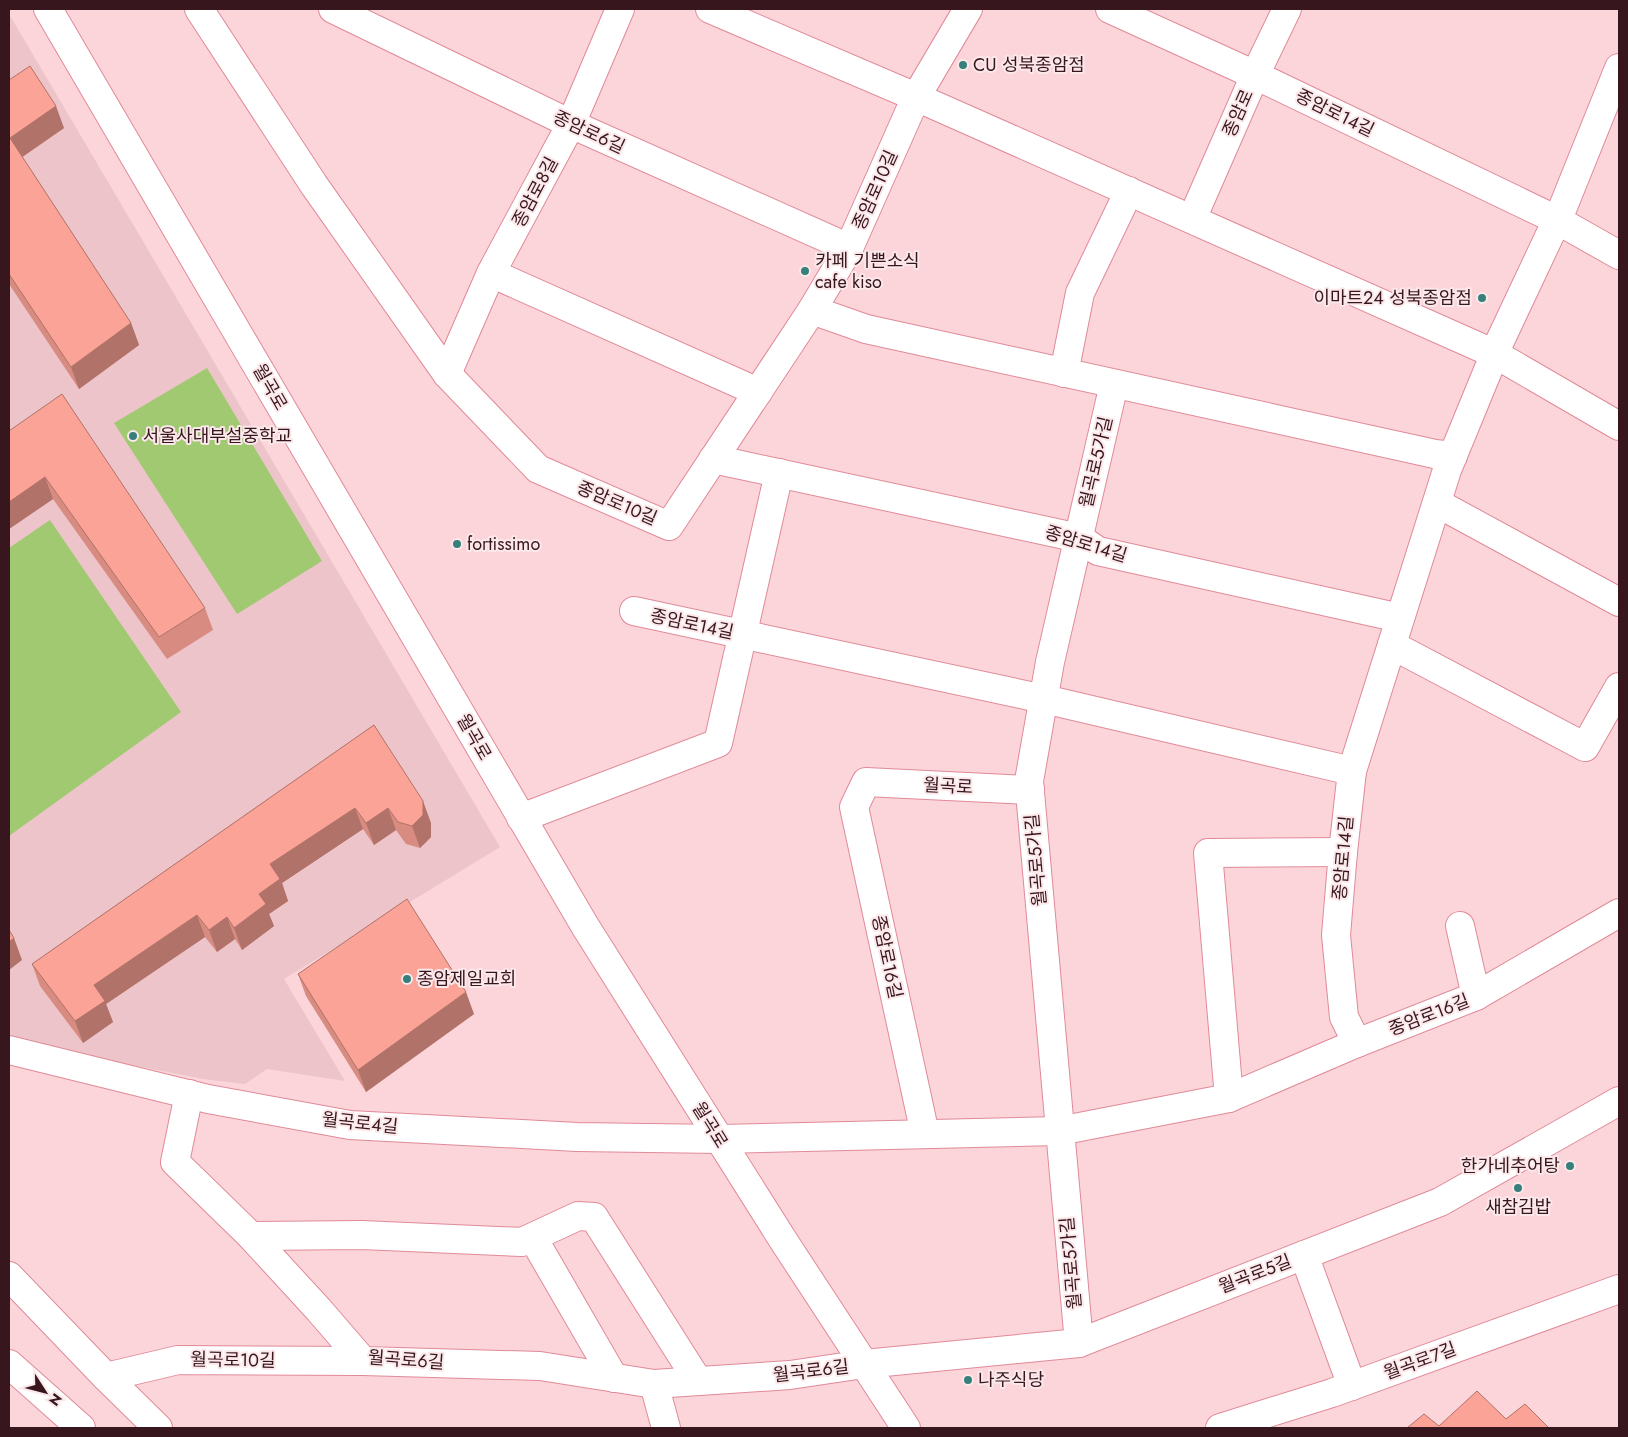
<svg xmlns="http://www.w3.org/2000/svg" width="1628" height="1437" font-family="Jost,'Noto Sans KR',sans-serif">
  <rect width="100%" height="100%" fill="#fbd5da"/>
  <path fill="#ecc4c9" d="M 9,14 L 500,847 L 284,979 L 345,1081 L 267,1069 L 245,1084 L 203,1079 L 26,1044 L 9,1038 Z"/>
  <g fill="#a1c972">
    <path d="M 207,368 L 322,561 L 237,614 L 114,423 Z"/>
    <path d="M 50,520 L 181,712 L 9,836 L 9,548 Z"/>
  </g>
  <path fill="#fbd5da" d="M 9,1399 L 38,1426 L 39,1428 L 9,1428 Z"/>
  <g fill="none" stroke-linecap="round" stroke-linejoin="round">
    <g stroke="#e08a98" stroke-width="30">
      <g id="minor">
        <path d="M 199,9 L 314,185 L 447,374 L 538,469 L 669,526 L 812,310 L 849,248 L 916,97 L 968,9"/>
        <path d="M 333,9 L 571,124 L 849,248"/>
        <path d="M 710,9 L 916,97 L 1495,354 L 1619,426"/>
        <path d="M 1110,9 L 1255,75 L 1557,220 L 1619,255"/>
        <path d="M 1192,219 L 1255,75 L 1287,9"/>
        <path d="M 491,273 L 758,392"/>
        <path d="M 812,310 L 866,329 L 1435,454 L 1453,456"/>
        <path d="M 1064,373 L 1080,293 L 1129,191"/>
        <path d="M 447,374 L 491,273 L 571,124 L 620,9"/>
        <path d="M 713,459 L 1079,538 L 1098,551 L 1400,618"/>
        <path d="M 1437,503 L 1619,602"/>
        <path d="M 634,611 L 1044,699 L 1352,771"/>
        <path d="M 1392,645 L 1585,747 L 1619,687"/>
        <path d="M 521,818 L 718,743 L 779,473"/>
        <path d="M 1460,926 L 1476,996"/>
        <path d="M 1357,1043 L 1344,1017 L 1336,935 L 1343,852 L 1352,771 L 1447,470 L 1500,341 L 1563,207 L 1619,68"/>
        <path d="M 9,1050 L 208,1099 L 350,1125 L 577,1137 L 720,1139 L 1059,1131 L 1229,1098 L 1357,1043 L 1476,996 L 1619,913"/>
        <path d="M 189,1094 L 175,1162 L 251,1236 L 319,1310 L 363,1361 L 540,1366 L 654,1384 L 790,1375 L 864,1364 L 1079,1343 L 1440,1202 L 1619,1101"/>
        <path d="M 1229,1098 L 1208,853 L 1343,852"/>
        <path d="M 925,1134 L 854,807 L 866,782 L 1030,790"/>
        <path d="M 251,1236 L 362,1235 L 522,1242 L 578,1216 L 594,1217 L 698,1381"/>
        <path d="M 533,1238 L 614,1378"/>
        <path d="M 1304,1255 L 1352,1386"/>
        <path d="M 9,1276 L 106,1377 L 158,1428"/>
        <path d="M 1079,1343 L 1029,781 L 1050,662 L 1114,384"/>
        <path d="M 106,1377 L 178,1360 L 363,1361"/>
        <path d="M 654,1384 L 666,1428"/>
        <path d="M 1220,1428 L 1332,1393 L 1619,1289"/>
      </g>
    </g>
    <g stroke="#e08a98" stroke-width="30">
      <path id="major" d="M 48,9 L 585,926 L 783,1240 L 906,1428"/>
    </g>
    <g stroke="#e08a98" stroke-width="30">
      <path id="highway" d="M 9,1364 L 81,1428"/>
    </g>
    <use href="#minor" stroke="#fff" stroke-width="28"/>
    <use href="#major" stroke="#fff" stroke-width="28"/>
    <use href="#highway" stroke="#fff" stroke-width="28"/>
  </g>
  <g fill="#d88c81">
    <path d="M 9,80 L 64,128 L 22,157 L 131,323 L 139,345 L 79,389 L 9,284 Z"/>
    <path d="M 9,431 L 205,608 L 213,630 L 167,659 L 53,499 L 9,529 Z"/>
    <path d="M 374,725 L 431,823 L 431,837 L 420,848 L 406,844 L 396,830 L 374,845 L 363,829 L 282,883 L 288,901 L 269,914 L 274,926 L 242,950 L 235,939 L 217,952 L 205,937 L 106,1004 L 113,1022 L 83,1043 L 40,986 L 32,964 Z"/>
    <path d="M 298,974 L 474,1014 L 366,1092 L 306,996 Z"/>
  </g>
  <g fill="#b07269">
    <path d="M 56,106 L 64,128 L 18,160 L 10,138 Z"/>
    <path d="M 131,323 L 139,345 L 79,389 L 71,367 Z"/>
    <path d="M 45,477 L 53,499 L 9,529 L 9,502 Z"/>
    <path d="M 423,801 L 431,823 L 431,837 L 420,848 L 412,826 Z"/>
    <path d="M 355,808 L 363,829 L 282,883 L 288,901 L 269,914 L 274,926 L 242,950 L 234,928 L 259,894 L 270,864 Z"/>
    <path d="M 388,808 L 396,830 L 374,845 L 366,823 Z"/>
    <path d="M 197,915 L 205,937 L 106,1004 L 113,1022 L 83,1043 L 75,1021 L 94,985 Z"/>
    <path d="M 227,917 L 235,939 L 217,952 L 209,930 Z"/>
    <path d="M 14,938 L 22,960 L 9,970 L 9,942 Z"/>
    <path d="M 466,992 L 474,1014 L 366,1092 L 358,1070 Z"/>
  </g>
  <g fill="#fba396" stroke="#b07269">
    <path d="M 30,66 L 56,106 L 10,138 L 131,323 L 71,367 L 9,274 L 9,80 Z"/>
    <path d="M 62,394 L 205,608 L 159,637 L 45,477 L 9,502 L 9,431 Z"/>
    <path d="M 374,725 L 423,801 L 423,815 L 412,826 L 398,822 L 388,808 L 366,823 L 355,808 L 270,864 L 280,879 L 259,894 L 266,904 L 234,928 L 227,917 L 209,930 L 197,915 L 94,985 L 105,1001 L 75,1021 L 32,964 Z"/>
    <path d="M 407,899 L 466,992 L 358,1070 L 298,974 Z"/>
    <path d="M 9,930 L 14,938 L 9,942 Z"/>
    <path d="M 1477,1391 L 1506,1419 L 1525,1404 L 1549,1428 L 1407,1428 L 1424,1414 L 1439,1426 Z"/>
  </g>
  <g fill="#377f7a" stroke="#fbe8ea" stroke-width="2">
    <circle cx="963" cy="65" r="5"/>
    <circle cx="805" cy="271" r="5"/>
    <circle cx="1482" cy="298" r="5"/>
    <circle cx="133" cy="436" r="5"/>
    <circle cx="457" cy="544" r="5"/>
    <circle cx="407" cy="979" r="5"/>
    <circle cx="1570" cy="1166" r="5"/>
    <circle cx="1518" cy="1188" r="5"/>
    <circle cx="968" cy="1380" r="5"/>
  </g>
  <g text-anchor="middle" dominant-baseline="central" stroke-width="4" stroke-linejoin="round" paint-order="stroke">
    <g font-size="18" fill="#38161d" stroke="#fbe8ea" text-anchor="start">
      <text x="973" y="65">CU 성북종암점</text>
      <text x="815" y="261">카페 기쁜소식<tspan x="815" dy="21">cafe kiso</tspan></text>
      <text x="1472" y="298" text-anchor="end">이마트24 성북종암점</text>
      <text x="143" y="436">서울사대부설중학교</text>
      <text x="467" y="544">fortissimo</text>
      <text x="417" y="979">종암제일교회</text>
      <text x="1560" y="1166" text-anchor="end">한가네추어탕</text>
      <text x="1518" y="1207" text-anchor="middle">새참김밥</text>
      <text x="978" y="1380">나주식당</text>
    </g>
    <g font-size="18" fill="#38161d" stroke="#fbe8ea">
      <text transform="translate(1238 113) rotate(-66)">종암로</text>
      <text transform="translate(1335 113) rotate(26)">종암로14길</text>
      <text transform="translate(589 132) rotate(25)">종암로6길</text>
      <text transform="translate(875 190) rotate(-66)">종암로10길</text>
      <text transform="translate(535 192) rotate(-62)">종암로8길</text>
      <text transform="translate(270 387) rotate(60)">월곡로</text>
      <text transform="translate(1096 462) rotate(-77)">월곡로5가길</text>
      <text transform="translate(617 503) rotate(23)">종암로10길</text>
      <text transform="translate(1086 544) rotate(17)">종암로14길</text>
      <text transform="translate(692 624) rotate(12)">종암로14길</text>
      <text transform="translate(474 737) rotate(60)">월곡로</text>
      <text transform="translate(948 786) rotate(3)">월곡로</text>
      <text transform="translate(1343 858) rotate(-85)">종암로14길</text>
      <text transform="translate(1036 860) rotate(-95)">월곡로5가길</text>
      <text transform="translate(887 957) rotate(78)">종암로16길</text>
      <text transform="translate(1429 1015) rotate(-21)">종암로16길</text>
      <text transform="translate(360 1123) rotate(6)">월곡로4길</text>
      <text transform="translate(710 1125) rotate(58)">월곡로</text>
      <text transform="translate(1071 1263) rotate(-95)">월곡로5가길</text>
      <text transform="translate(1255 1274) rotate(-21)">월곡로5길</text>
      <text transform="translate(233 1360) rotate(1)">월곡로10길</text>
      <text transform="translate(406 1360) rotate(4)">월곡로6길</text>
      <text transform="translate(1420 1361) rotate(-20)">월곡로7길</text>
      <text transform="translate(811 1371) rotate(-7)">월곡로6길</text>
    </g>
  </g>
  <rect width="1628" height="1437" fill="none" stroke="#38161d" stroke-width="20"/>
  <g transform="translate(45 1392) rotate(126)" stroke="#fbe8ea" stroke-width="4" paint-order="stroke">
  <path d="M0-4L9 19L0 12L-9 19Z" fill="#38161d"/>
  <text y="-8" font-size="14" font-weight="bold" text-anchor="middle" fill="#38161d">N</text>
  </g>
</svg>
